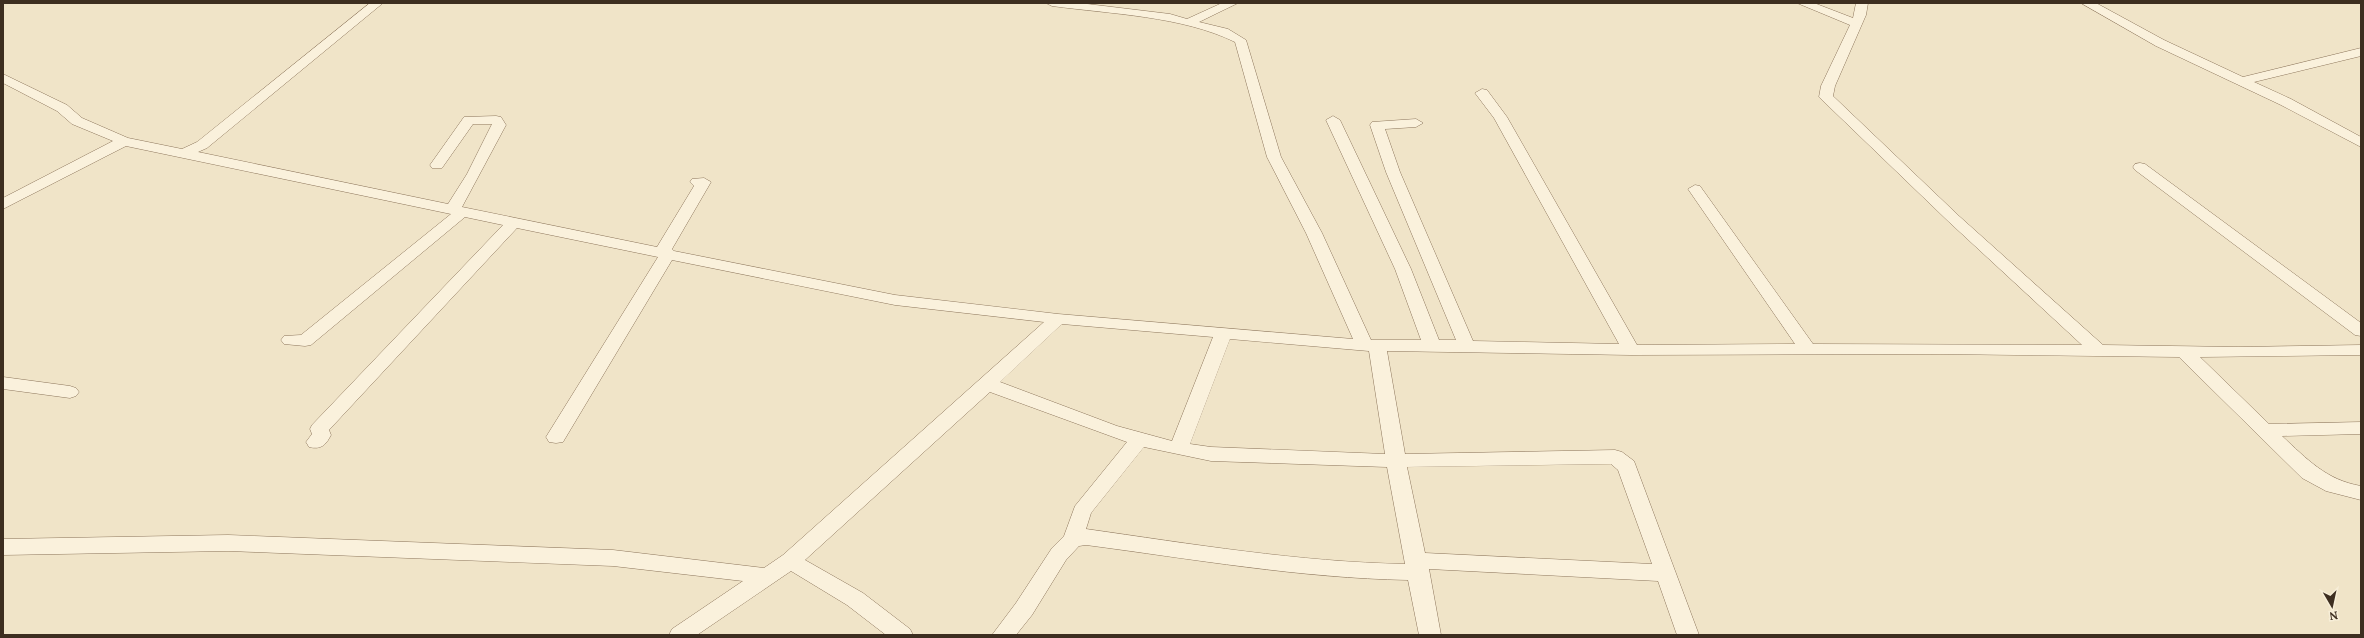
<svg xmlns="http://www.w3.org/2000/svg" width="2364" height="638" font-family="Lora,serif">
  <rect width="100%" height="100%" fill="#f0e4c8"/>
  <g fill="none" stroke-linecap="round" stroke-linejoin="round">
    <g stroke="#8d765c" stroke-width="1">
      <g id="street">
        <path d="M 370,3 L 383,3 L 207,148 L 198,152 L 448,204 L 467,174 L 492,124 L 473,124 L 442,168 L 432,168 L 430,165 L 464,117 L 496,116 L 501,117 L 506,125 L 462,207 L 657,247 L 694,186 L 690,182 L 692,179 L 704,178 L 711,182 L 672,249 L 674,251 L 895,295 L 1058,314 L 1353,339 L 1306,233 L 1267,157 L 1235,42 C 1182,16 1111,14 1052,6 L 1046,3 L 1079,3 L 1170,14 L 1187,19 L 1222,3 L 1238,3 L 1199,22 L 1228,29 L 1246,40 L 1281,157 L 1322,233 L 1371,340 L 1421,340 L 1395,269 L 1326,120 L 1333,116 L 1340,120 L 1411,269 L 1439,340 L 1456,340 L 1386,172 L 1370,125 L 1372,122 L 1416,119 L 1423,123 L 1416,127 L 1385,129 L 1400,172 L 1473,341 L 1619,344 L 1494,118 L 1475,93 L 1482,89 L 1487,90 L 1507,117 L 1637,345 L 1795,344 L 1688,189 L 1695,185 L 1700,186 L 1813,344 L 2082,345 L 1949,222 L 1819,97 L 1821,86 L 1850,25 L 1797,3 L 1814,3 L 1853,18 L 1856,3 L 1868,3 L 1866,15 L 1835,86 L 1833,96 L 1959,216 L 2103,345 L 2238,347 L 2361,345 L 2361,355 L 2200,357 L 2269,424 L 2361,422 L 2361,434 L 2282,436 C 2307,459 2326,480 2361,486 L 2361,500 L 2326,491 L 2302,478 L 2179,357 L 1940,354 L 1631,355 L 1387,351 L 1405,454 L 1615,450 L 1622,452 L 1634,461 L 1699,635 L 1677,635 L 1658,581 L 1429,569 L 1441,635 L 1419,635 L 1408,580 C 1300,578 1193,559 1086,545 L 1079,546 L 1066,560 L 1032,615 L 1016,635 L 992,635 L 1016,603 L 1052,548 L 1064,536 L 1075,506 L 1127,442 L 990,392 L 805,560 L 863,593 L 910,629 L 913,635 L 886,635 L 847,605 L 791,571 L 697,635 L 669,635 L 672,629 L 743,581 L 613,566 L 228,551 L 3,555 L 3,539 L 228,535 L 613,550 L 764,568 L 783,555 L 1044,322 L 895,305 L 672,260 L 563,442 L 556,443 L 549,442 L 546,437 L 658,257 L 517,228 L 329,430 L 331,435 C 326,445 321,450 309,447 L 306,442 L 312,434 L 310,429 L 312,425 L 503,225 L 465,217 L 311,345 L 305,346 L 284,344 L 281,340 L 284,336 L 301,335 L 451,214 L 126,146 L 3,209 L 3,198 L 113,141 L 72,124 L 57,111 L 3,83 L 3,74 L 67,105 L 82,118 L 128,138 L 182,149 L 197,142 ZM 1062,324 L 1213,337 L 1172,441 L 1117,426 L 1000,382 ZM 1230,339 L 1369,351 L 1385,454 L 1211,447 L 1190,444 ZM 1144,447 L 1211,461 L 1387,467 L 1405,564 C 1299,562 1192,544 1086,529 L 1091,513 ZM 1611,464 L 1618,470 L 1652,564 L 1425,553 L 1407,467 Z"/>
        <path d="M 2081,3 L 2096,3 L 2164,40 L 2243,77 L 2361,48 L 2361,56 L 2254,82 L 2291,99 L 2361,137 L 2361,147 L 2281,105 L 2156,46 Z"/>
        <path d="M 2140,163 L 2145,164 L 2361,323 L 2361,336 L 2355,335 L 2135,170 L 2133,167 L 2135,164 Z"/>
        <path d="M 3,377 L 70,386 L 76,388 L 79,392 L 76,396 L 70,398 L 3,389 Z"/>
      </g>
    </g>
    <use href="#street" fill="#faf1dc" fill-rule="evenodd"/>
  </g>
  <rect width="2364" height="638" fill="none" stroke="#3d2e20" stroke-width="8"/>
  <g transform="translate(2332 606) rotate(171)" stroke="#f7eed8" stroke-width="3" paint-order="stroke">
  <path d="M0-3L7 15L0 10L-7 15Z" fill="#3d2e20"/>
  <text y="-6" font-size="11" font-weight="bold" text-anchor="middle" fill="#3d2e20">N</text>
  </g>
</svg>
